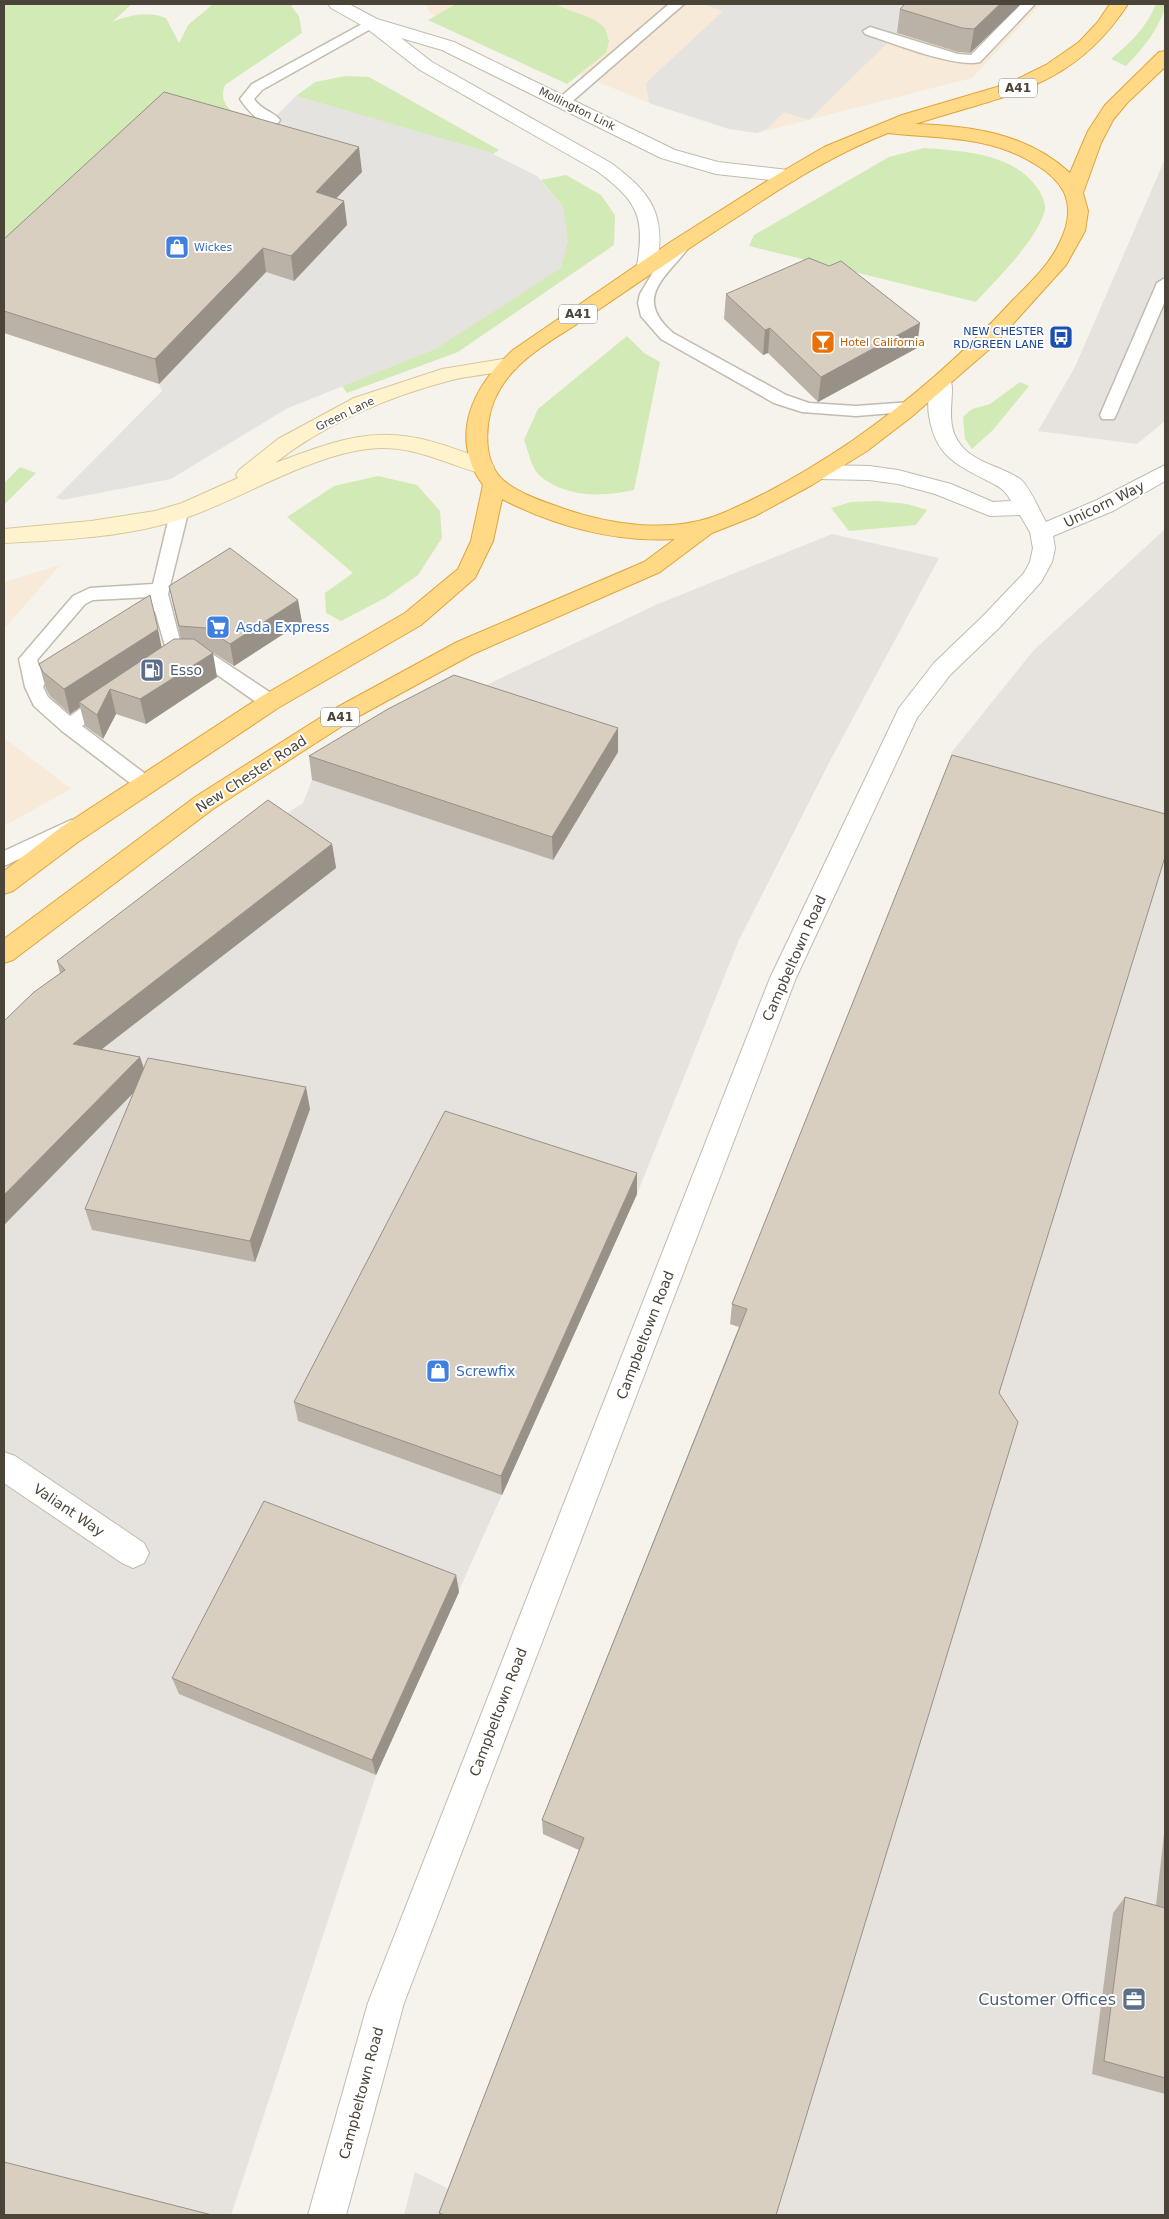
<svg xmlns="http://www.w3.org/2000/svg" width="1169" height="2219" font-family="'DejaVu Sans',sans-serif">
  <rect width="100%" height="100%" fill="#f6f3ec"/>
  <g fill="#f7ead8">
    <path d="M 426,4 L 1041,4 L 972,78 L 757,133 L 729,129 L 649,103 L 430,13 Z"/>
    <path d="M 60,565 L 4,629 L 4,582 Z"/>
    <path d="M 4,738 L 71,789 L 4,826 Z"/>
  </g>
  <g fill="#e6e2dd">
    <path d="M 1165,159 L 1165,421 L 1137,444 L 1038,431 L 1075,367 Z"/>
    <path d="M 1165,529 L 1165,2215 L 404,2215 L 415,2172 L 453,2191 L 583,1852 L 543,1834 L 716,1400 L 769,1338 L 730,1324 L 947,779 L 951,753 L 1034,650 Z"/>
    <path d="M 832,534 L 939,558 L 831,759 L 739,940 L 637,1194 L 376,1775 L 231,2215 L 4,2215 L 4,1035 L 272,823 L 303,803 L 312,780 L 427,713 L 658,604 Z"/>
  </g>
  <g fill="#d2eab5">
    <path d="M 4,4 L 132,4 L 112,22 C 131,15 146,11 166,18 L 179,43 L 188,25 L 213,4 L 294,4 L 291,6 L 299,16 L 302,33 L 225,85 C 216,108 240,116 257,126 L 4,262 Z"/>
    <path d="M 456,4 L 554,4 L 595,20 L 605,28 L 609,41 L 606,53 L 567,84 L 428,20 Z"/>
    <path d="M 1156,4 L 1165,4 L 1165,8 C 1157,32 1143,48 1126,66 L 1111,59 C 1130,43 1147,27 1156,4 Z"/>
    <path d="M 346,76 L 369,77 L 499,150 L 493,154 L 296,96 L 315,82 Z"/>
    <path d="M 924,148 C 963,151 1014,153 1038,189 C 1042,194 1046,204 1045,210 C 1036,242 997,278 976,302 L 749,246 L 754,235 L 889,157 Z"/>
    <path d="M 566,175 L 601,195 L 615,215 L 614,245 L 458,352 L 347,393 L 342,386 L 437,348 L 563,207 L 541,180 Z"/>
    <path d="M 627,336 L 644,353 L 660,362 L 634,490 C 602,497 565,498 539,475 C 531,468 528,449 524,440 L 538,409 Z"/>
    <path d="M 1020,382 L 1029,386 L 993,430 L 972,449 L 965,439 L 963,417 L 972,409 L 990,404 Z"/>
    <path d="M 20,467 L 36,473 L 4,505 L 4,483 Z"/>
    <path d="M 378,476 L 417,485 L 440,511 L 442,538 L 418,575 L 385,598 L 341,621 L 326,613 L 325,593 L 353,573 L 287,517 L 334,486 Z"/>
    <path d="M 877,501 L 907,504 L 927,510 L 916,525 L 849,531 L 831,508 L 851,502 Z"/>
  </g>
  <g fill="#e5e3e0">
    <path d="M 702,4 L 927,4 L 809,120 L 784,112 L 767,129 L 757,133 L 729,129 L 649,103 L 646,83 L 723,11 Z"/>
    <path d="M 296,96 L 489,152 L 537,176 L 563,207 L 568,241 L 561,268 L 437,348 L 286,409 L 171,479 L 63,500 L 56,498 L 162,391 L 159,384 L 252,140 Z"/>
  </g>
  <g fill="none" stroke-linecap="round" stroke-linejoin="round">
    <g stroke="#c2bbae" stroke-width="3">
      <g id="service">
        <path d="M 669,4 L 684,4 L 568,105 L 558,105 L 556,102 L 558,99 Z"/>
        <path d="M 1021,4 L 1035,4 L 980,62 C 954,68 893,43 865,34 L 863,31 L 870,27 L 958,54 L 971,55 Z"/>
        <path d="M 371,19 L 376,20 L 378,23 L 376,26 L 262,90 L 254,99 C 262,111 273,111 280,120 L 278,123 C 261,127 248,111 240,99 L 252,84 Z"/>
        <path d="M 684,238 L 692,243 C 670,275 630,296 673,333 L 786,395 L 809,403 L 856,406 L 911,402 L 917,403 L 919,407 L 917,411 L 856,416 L 802,412 L 774,403 L 661,339 L 641,316 L 638,303 L 640,294 L 659,262 L 679,240 Z"/>
        <path d="M 1165,278 L 1165,301 L 1116,415 L 1114,419 L 1102,419 L 1100,415 L 1157,283 Z"/>
        <path d="M 179,507 L 185,509 L 188,513 L 168,594 L 183,652 L 190,650 L 209,652 L 277,697 L 279,702 L 277,707 L 270,709 L 263,707 L 199,662 L 190,662 L 182,659 L 175,662 L 169,660 L 155,611 C 144,618 133,628 121,624 L 118,620 L 121,616 L 151,597 L 93,600 L 85,604 L 37,660 L 39,666 L 65,652 L 71,654 L 74,658 C 66,671 50,672 43,687 L 48,697 L 70,716 C 82,708 99,691 115,695 L 117,700 L 115,705 L 82,726 L 152,779 L 154,784 L 152,789 L 145,791 L 138,789 L 62,731 L 34,706 L 25,687 L 19,659 L 73,596 L 90,588 L 153,584 L 170,513 L 173,509 Z"/>
        <path d="M 71,820 L 78,822 L 81,827 L 78,832 L 4,866 L 4,851 Z"/>
      </g>
    </g>
    <g stroke="#c2bbae" stroke-width="2">
      <g id="minor">
        <path d="M 328,4 L 349,4 L 377,19 L 454,42 L 675,150 L 718,162 L 788,170 L 795,172 L 798,176 L 795,180 L 788,182 L 716,174 L 661,158 L 442,50 L 401,38 L 432,62 L 611,163 C 651,193 666,213 657,265 L 654,269 L 647,271 L 640,269 L 637,265 C 646,216 636,200 597,171 L 420,70 L 365,27 L 331,8 Z"/>
        <path d="M 942,375 L 949,377 C 958,390 942,421 960,444 C 974,463 1001,466 1020,479 C 1029,485 1040,512 1046,522 L 1097,500 L 1165,465 L 1165,481 L 1113,511 L 1053,536 L 1055,548 L 1052,562 L 1041,582 L 1000,627 L 950,675 L 917,718 L 796,978 L 404,2003 L 346,2215 L 308,2215 L 368,2003 L 770,978 L 899,708 L 934,663 L 984,615 L 1024,573 L 1030,562 L 1033,548 L 1030,532 L 1020,515 L 990,516 L 935,494 L 898,484 L 869,480 L 820,479 L 812,477 L 809,472 L 812,467 L 820,465 L 869,466 L 898,470 L 951,484 L 993,502 L 1011,501 C 1005,489 998,486 986,480 C 953,463 935,454 929,415 C 927,404 929,386 935,377 Z"/>
        <path d="M 4,1452 L 15,1456 L 144,1543 L 149,1553 L 144,1563 L 133,1568 L 122,1563 L 4,1483 Z"/>
      </g>
    </g>
    <g stroke="#d6c79b" stroke-width="2">
      <path id="secondary" d="M 509,358 L 516,359 L 519,364 L 516,369 C 495,374 473,375 452,380 C 390,396 326,423 275,463 C 308,451 344,436 379,435 C 417,433 456,449 491,462 L 494,467 L 491,472 L 483,474 C 449,465 417,447 380,448 C 320,450 248,495 191,516 C 133,537 65,540 4,543 L 4,529 L 91,521 L 155,511 L 182,503 L 238,478 L 236,475 L 239,470 L 278,439 L 354,398 L 442,369 Z"/>
    </g>
    <g stroke="#e0a43c" stroke-width="2">
      <path id="trunk" d="M 1110,4 L 1128,4 C 1072,90 1004,95 915,124 C 971,126 1027,133 1070,173 L 1088,131 L 1105,105 L 1159,52 L 1165,51 L 1165,67 L 1127,103 L 1113,120 L 1101,143 L 1083,193 L 1088,211 L 1085,231 L 1066,265 L 992,347 L 910,418 L 867,451 L 812,485 L 755,516 L 712,533 L 660,572 L 473,654 L 350,721 L 213,809 L 13,960 L 4,963 L 4,939 L 195,797 L 334,709 L 457,642 L 644,562 L 675,539 C 616,543 554,526 502,499 L 493,541 L 475,578 L 421,625 L 278,708 L 78,842 L 13,891 L 4,894 L 4,871 L 60,828 L 262,696 L 405,613 L 458,569 L 471,541 L 483,485 C 448,436 473,386 513,350 L 672,241 L 783,171 L 824,147 L 902,115 L 1007,84 L 1046,65 L 1079,42 L 1097,23 ZM 888,133 C 941,139 991,135 1038,166 C 1048,172 1058,181 1064,192 C 1071,208 1068,226 1060,242 C 1050,264 1031,282 1014,299 C 965,352 911,400 852,441 C 812,468 768,494 723,513 C 672,535 607,525 556,506 C 539,500 517,492 503,480 C 480,459 485,413 500,389 C 519,356 560,336 591,315 C 642,280 693,245 745,212 C 791,181 837,153 888,133 Z"/>
    </g>
    <use href="#service" fill="#fff" fill-rule="evenodd"/>
    <use href="#minor" fill="#fff" fill-rule="evenodd"/>
    <use href="#secondary" fill="#fff3cd" fill-rule="evenodd"/>
    <use href="#trunk" fill="#ffd985" fill-rule="evenodd"/>
  </g>
  <g fill="#bab2a6">
    <path d="M 1021,4 L 970,53 L 958,52 L 897,33 L 900,9 Z"/>
    <path d="M 362,172 L 336,198 L 344,201 L 347,225 L 294,281 L 266,272 L 159,384 L 4,333 L 4,239 Z"/>
    <path d="M 726,294 L 917,348 L 818,402 L 768,353 L 763,355 L 724,319 Z"/>
    <path d="M 169,586 L 302,622 L 234,666 L 209,650 L 217,677 L 146,724 L 116,714 L 103,739 L 85,726 L 80,707 L 70,714 L 50,696 L 46,689 L 39,664 L 162,648 L 181,639 Z"/>
    <path d="M 618,752 L 553,860 L 312,780 L 309,756 Z"/>
    <path d="M 332,844 L 336,868 L 102,1049 L 140,1057 L 144,1068 L 310,1109 L 255,1262 L 92,1230 L 85,1209 L 134,1092 L 4,1225 L 4,1021 L 60,973 L 57,961 Z"/>
    <path d="M 637,1173 L 637,1194 L 502,1495 L 298,1421 L 294,1402 Z"/>
    <path d="M 732,1304 L 999,1393 L 776,2215 L 440,2215 L 439,2213 L 579,1850 L 543,1834 L 542,1820 L 739,1327 L 730,1324 Z"/>
    <path d="M 456,1575 L 459,1592 L 376,1775 L 179,1694 L 172,1678 Z"/>
    <path d="M 1165,1825 L 1165,2094 L 1092,2074 L 1113,1913 L 1125,1897 L 1156,1905 Z"/>
  </g>
  <g fill="#979187">
    <path d="M 1000,4 L 1021,4 L 970,53 L 974,29 Z"/>
    <path d="M 359,147 L 362,172 L 318,217 L 316,192 Z"/>
    <path d="M 344,201 L 347,225 L 294,281 L 291,256 Z"/>
    <path d="M 263,248 L 266,272 L 159,384 L 155,359 Z"/>
    <path d="M 920,323 L 917,348 L 818,402 L 821,377 Z"/>
    <path d="M 770,328 L 768,353 L 763,355 L 765,330 Z"/>
    <path d="M 298,600 L 302,622 L 234,666 L 230,644 Z"/>
    <path d="M 158,629 L 163,653 L 79,702 L 80,707 L 70,714 L 64,689 Z"/>
    <path d="M 213,653 L 217,677 L 146,724 L 140,699 Z"/>
    <path d="M 110,689 L 116,714 L 103,739 L 97,715 Z"/>
    <path d="M 618,728 L 618,752 L 553,860 L 552,837 Z"/>
    <path d="M 332,844 L 336,868 L 80,1066 L 73,1044 Z"/>
    <path d="M 140,1057 L 147,1079 L 4,1225 L 4,1195 Z"/>
    <path d="M 306,1087 L 310,1109 L 255,1262 L 250,1241 Z"/>
    <path d="M 637,1173 L 637,1194 L 502,1495 L 501,1476 Z"/>
    <path d="M 456,1575 L 459,1592 L 376,1775 L 372,1760 Z"/>
  </g>
  <g fill="#d8cfc1" stroke="#979187">
    <path d="M 905,4 L 1000,4 L 974,29 L 962,28 L 900,9 Z"/>
    <path d="M 164,92 L 359,147 L 316,192 L 344,201 L 291,256 L 263,248 L 155,359 L 4,311 L 4,239 Z"/>
    <path d="M 809,258 L 829,266 L 841,261 L 920,323 L 821,377 L 770,328 L 765,330 L 726,294 Z"/>
    <path d="M 230,548 L 298,600 L 230,644 L 206,628 L 179,626 L 169,586 Z"/>
    <path d="M 150,595 L 158,629 L 64,689 L 43,672 L 39,664 Z"/>
    <path d="M 174,639 L 194,639 L 213,653 L 140,699 L 110,689 L 97,715 L 79,702 Z"/>
    <path d="M 454,675 L 618,728 L 552,837 L 309,756 L 388,709 Z"/>
    <path d="M 952,755 L 1165,814 L 1165,857 L 999,1393 L 1018,1422 L 776,2215 L 444,2215 L 439,2213 L 584,1838 L 542,1820 L 747,1309 L 732,1304 Z"/>
    <path d="M 268,800 L 332,844 L 73,1044 L 140,1057 L 4,1195 L 4,1021 L 34,992 L 65,970 L 57,961 Z"/>
    <path d="M 148,1058 L 306,1087 L 250,1241 L 85,1209 Z"/>
    <path d="M 445,1111 L 637,1173 L 501,1476 L 294,1402 Z"/>
    <path d="M 264,1501 L 456,1575 L 372,1760 L 172,1678 Z"/>
    <path d="M 1125,1897 L 1165,1908 L 1165,2078 L 1104,2061 Z"/>
    <path d="M 4,2162 L 212,2215 L 4,2215 Z"/>
  </g>
  <defs>
    <g id="shop-square" transform="scale(1.25)"><rect x="-9" y="-9" width="18" height="18" rx="4" fill="#3f7fe0" stroke="#fff"/><path d="M-5-2.5h2.3a2.7 3.5 0 0 1 5.4 0H5L5.5 6h-11ZM-1.5-2.5h3a1.5 2.3 0 0 0-3 0Z" fill="#fff"/></g>
    <g id="bus-square" transform="scale(1.25)"><rect x="-9" y="-9" width="18" height="18" rx="4" fill="#1a4fb4" stroke="#fff"/><path d="M-5-6H5V4H4V6H2V4H-2V6H-4V4H-5ZM-3.5-4V0h7V-4ZM-3.5 1.2v1.5H-2V1.2ZM2 1.2v1.5H3.5V1.2Z" fill="#fff"/></g>
    <g id="bar-square" transform="scale(1.25)"><rect x="-9" y="-9" width="18" height="18" rx="4" fill="#e8710a" stroke="#fff"/><path d="M-6-5H6L.8 .8V4.5H3.5V6h-7V4.5H-.8V.8Z" fill="#fff"/></g>
    <g id="supermarket-square" transform="scale(1.25)"><rect x="-9" y="-9" width="18" height="18" rx="4" fill="#3f7fe0" stroke="#fff"/><path d="M-6-5.5h2.5l.6 2H6L4.5 2H-2.5L-4.4-4H-6ZM-1.5 3.2a1.3 1.3 0 1 0 .1 0ZM3 3.2a1.3 1.3 0 1 0 .1 0Z" fill="#fff"/></g>
    <g id="fuel-square" transform="scale(1.25)"><rect x="-9" y="-9" width="18" height="18" rx="4" fill="#5c6f8a" stroke="#fff"/><path d="M-5.5-6h7V0h2V4h1.3V-2.5L3-4.5l.8-.8L6-3V5H2.5V1h-1V6h-7ZM-4.2-4.7v3.2H.2V-4.7Z" fill="#fff"/></g>
    <g id="office-square" transform="scale(1.25)"><rect x="-9" y="-9" width="18" height="18" rx="4" fill="#5c6f8a" stroke="#fff"/><path d="M-6-3h4V-5.5h4V-3h4V5H-6ZM-1-4.5V-3h2v-1.5ZM-6 0V1H6V0Z" fill="#fff"/></g>
  </defs>
  <g fill-rule="evenodd">
    <use href="#shop-square" x="177" y="247"/>
    <use href="#bus-square" x="1061" y="337"/>
    <use href="#bar-square" x="823" y="342"/>
    <use href="#supermarket-square" x="218" y="627"/>
    <use href="#fuel-square" x="152" y="670"/>
    <use href="#shop-square" x="438" y="1371"/>
    <use href="#office-square" x="1134" y="1999"/>
  </g>
  <g text-anchor="middle" dominant-baseline="central" stroke-width="4" stroke-linejoin="round" paint-order="stroke">
    <g font-size="11" fill="#4b4439" stroke="#fff">
      <text transform="translate(577 109) rotate(26)">Mollington Link</text>
      <text transform="translate(345 414) rotate(-26)">Green Lane</text>
    </g>
    <g font-size="11" fill="#366cbe" stroke="#fff" text-anchor="start">
      <text x="194" y="247">Wickes</text>
    </g>
    <g font-size="11" fill="#164399" stroke="#fff" text-anchor="end">
      <text x="1044" y="331">NEW CHESTER<tspan x="1044" dy="13">RD/GREEN LANE</tspan></text>
    </g>
    <g font-size="11" fill="#c56008" stroke="#fff" text-anchor="start">
      <text x="840" y="342">Hotel California</text>
    </g>
    <g fill="#fff" stroke="#817c74" stroke-width="1">
      <rect x="999" y="78.5" width="38" height="19" rx="4"/>
      <rect x="559" y="304.5" width="38" height="19" rx="4"/>
      <rect x="321" y="707.5" width="38" height="19" rx="4"/>
    </g>
    <g font-size="12" font-weight="bold" fill="#4b4439">
      <text x="1018" y="88">A41</text>
      <text x="578" y="314">A41</text>
      <text x="340" y="717">A41</text>
    </g>
    <g font-size="14" fill="#4b4439" stroke="#fff">
      <text transform="translate(1104 504) rotate(-26)">Unicorn Way</text>
      <text transform="translate(251 774) rotate(-33)">New Chester Road</text>
      <text transform="translate(794 958) rotate(-66)">Campbeltown Road</text>
      <text transform="translate(645 1335) rotate(-69)">Campbeltown Road</text>
      <text transform="translate(69 1510) rotate(34)">Valiant Way</text>
      <text transform="translate(498 1712) rotate(-69)">Campbeltown Road</text>
      <text transform="translate(361 2093) rotate(-75)">Campbeltown Road</text>
    </g>
    <g font-size="14" fill="#366cbe" stroke="#fff" text-anchor="start">
      <text x="236" y="627">Asda Express</text>
      <text x="456" y="1371">Screwfix</text>
    </g>
    <g font-size="14" fill="#4e5e75" stroke="#fff" text-anchor="start">
      <text x="170" y="670">Esso</text>
    </g>
    <g font-size="16" fill="#4e5e75" stroke="#fff" text-anchor="end">
      <text x="1116" y="1999">Customer Offices</text>
    </g>
  </g>
  <rect width="1169" height="2219" fill="none" stroke="#4b4439" stroke-width="10"/>
</svg>
